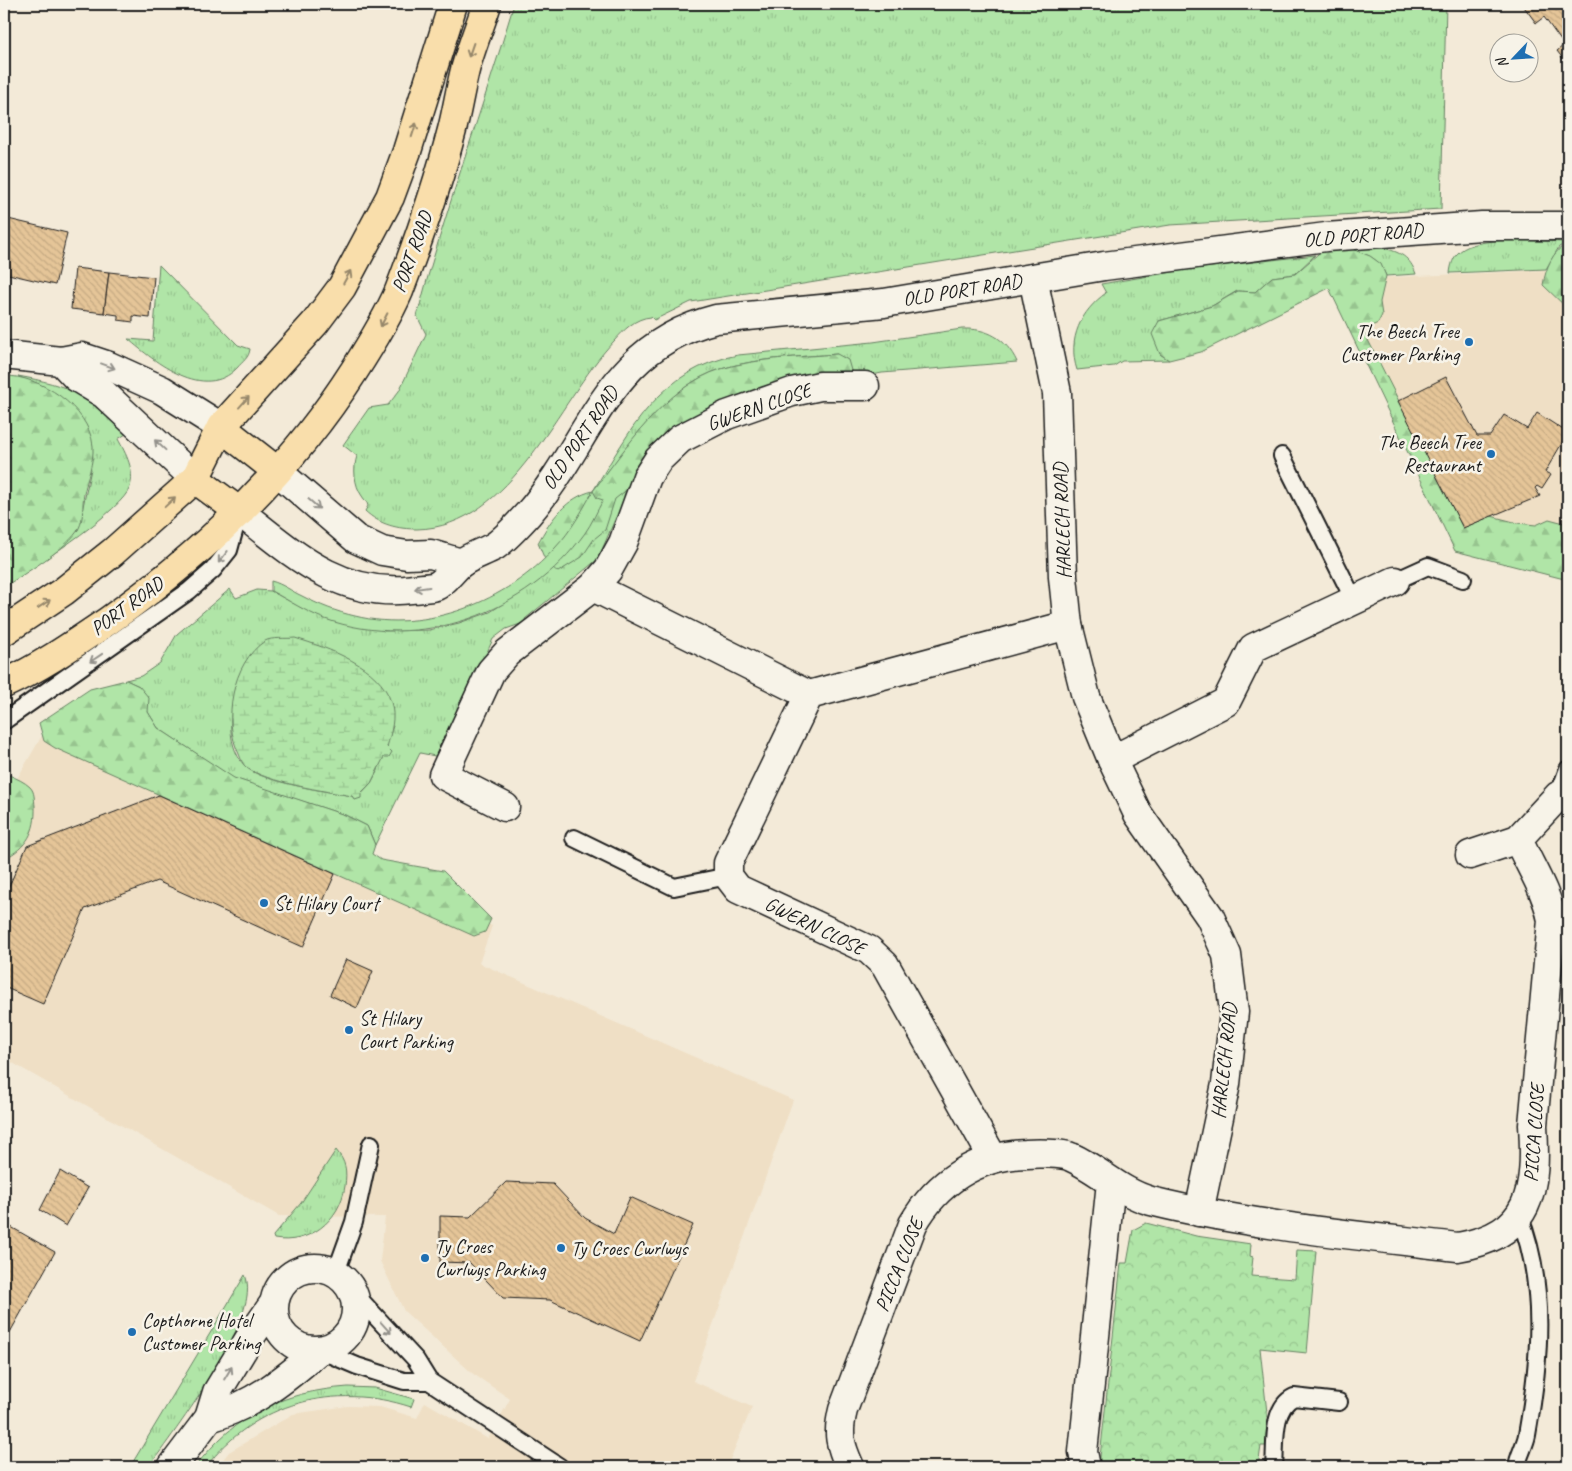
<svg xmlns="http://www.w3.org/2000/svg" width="1572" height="1471" font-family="Caveat,sans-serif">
  <defs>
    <pattern id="grass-tufts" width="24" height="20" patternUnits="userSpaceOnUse" patternTransform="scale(1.25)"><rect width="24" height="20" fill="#b0e5a7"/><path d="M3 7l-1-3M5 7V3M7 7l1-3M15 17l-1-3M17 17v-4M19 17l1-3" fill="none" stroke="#97c48f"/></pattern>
    <pattern id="forest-firs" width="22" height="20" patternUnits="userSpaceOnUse" patternTransform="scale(1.25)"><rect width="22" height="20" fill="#b0e5a7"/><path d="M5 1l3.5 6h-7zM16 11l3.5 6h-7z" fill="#97c48f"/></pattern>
    <pattern id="wetland-marsh" width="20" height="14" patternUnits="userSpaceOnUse" patternTransform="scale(1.25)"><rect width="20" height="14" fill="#b0e5a7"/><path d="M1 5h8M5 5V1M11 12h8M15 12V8" fill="none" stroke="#97c48f"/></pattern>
    <pattern id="park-crowns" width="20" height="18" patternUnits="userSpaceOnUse" patternTransform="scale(1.25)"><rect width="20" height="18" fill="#b0e5a7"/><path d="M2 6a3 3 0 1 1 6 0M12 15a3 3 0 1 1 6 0" fill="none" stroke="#97c48f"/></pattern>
    <pattern id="building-back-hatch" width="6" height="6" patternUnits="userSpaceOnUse" patternTransform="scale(1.25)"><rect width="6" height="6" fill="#e5c598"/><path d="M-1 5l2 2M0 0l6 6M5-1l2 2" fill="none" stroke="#c4a982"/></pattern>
  </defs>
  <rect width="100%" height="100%" fill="#f3ead8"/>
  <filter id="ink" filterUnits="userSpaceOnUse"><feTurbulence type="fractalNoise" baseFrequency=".02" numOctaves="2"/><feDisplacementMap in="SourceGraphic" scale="10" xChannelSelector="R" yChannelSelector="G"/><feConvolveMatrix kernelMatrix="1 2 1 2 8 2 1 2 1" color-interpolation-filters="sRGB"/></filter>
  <g filter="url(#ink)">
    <g fill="#efdfc5">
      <path d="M 1568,269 L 1568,580 L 1455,551 L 1329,288 L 1352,279 Z"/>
      <path d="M 57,710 L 366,869 L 492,926 L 479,963 L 793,1100 L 693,1381 L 752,1407 L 727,1467 L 217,1467 L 229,1452 L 293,1414 L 348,1406 L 380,1407 L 417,1418 L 425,1402 L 488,1439 L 510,1399 L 472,1373 L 404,1311 L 380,1261 L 385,1217 L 279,1216 L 4,1058 L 4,801 Z"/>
    </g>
    <g fill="url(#grass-tufts)" stroke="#668062" fill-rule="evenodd">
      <path d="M 514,4 L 1446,4 L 1441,209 L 1170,225 L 691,302 L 654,320 L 651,317 C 635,318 624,330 614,341 C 557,401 513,527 417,529 C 398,529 380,525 365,511 L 368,506 C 367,501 365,501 362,496 C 354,485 353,468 357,456 L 343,445 L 369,408 L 388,405 L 399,391 L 426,334 L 417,316 C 445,210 483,108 514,4 Z"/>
      <path d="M 1568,242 L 1559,247 L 1546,269 L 1450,273 C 1451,265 1453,257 1459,252 C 1479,234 1542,242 1568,242 Z"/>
      <path d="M 1383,248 C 1400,252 1410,257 1416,274 L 1386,276 C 1379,258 1370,256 1352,249 Z"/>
      <path d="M 1315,255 L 1295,274 L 1272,277 L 1255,292 L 1237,291 L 1212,306 L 1159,321 L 1160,354 L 1169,360 L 1122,361 L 1114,366 L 1077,370 C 1067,339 1081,311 1106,293 L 1101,284 L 1185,270 Z"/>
      <path d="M 159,265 L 238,345 L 250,349 C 249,358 243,361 237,368 C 204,402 155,362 128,339 L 153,341 Z"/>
      <path d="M 962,329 C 987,328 1006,338 1017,362 L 882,373 L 872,375 L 852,374 L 837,354 C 799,357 757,358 721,369 C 666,386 627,448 593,491 C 631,429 660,369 738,355 L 873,342 Z"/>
      <path d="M 18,376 C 68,385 93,395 126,434 L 118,439 C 126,454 135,470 130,487 C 122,510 43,561 20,576 L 48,557 L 78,530 L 91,469 L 31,382 Z"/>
      <path d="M 632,480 L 620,517 L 616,517 L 598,559 L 525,619 L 526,622 L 506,629 L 493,639 L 445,746 L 435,756 L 420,753 L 375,845 L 367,826 L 345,815 L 234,779 L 158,728 L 148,712 L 139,686 L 126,680 L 141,676 L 160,663 L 177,634 L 230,589 L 236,598 L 257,590 L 271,591 L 302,608 L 384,631 L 429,630 L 459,623 L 490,612 L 531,586 L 562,560 L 603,500 ZM 239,677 L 393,726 L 378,770 L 371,783 L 355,800 L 352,796 C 330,792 259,782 245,766 C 223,743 231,703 239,677 Z"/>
      <path d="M 336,1150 C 346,1162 347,1170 345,1186 C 340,1221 309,1245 274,1239 L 273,1236 L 301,1203 Z"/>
      <path d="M 245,1275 C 264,1315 173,1433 149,1467 L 130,1467 Z"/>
      <path d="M 348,1387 L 375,1388 L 414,1399 L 411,1407 C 335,1382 255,1402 206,1467 L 195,1467 C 236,1414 281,1392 348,1387 Z"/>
    </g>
    <g fill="url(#forest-firs)" stroke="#668062">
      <path d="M 1568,243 L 1568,309 L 1543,285 C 1546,268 1552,251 1568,243 Z"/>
      <path d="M 1344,246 L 1370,256 L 1381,264 L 1386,276 L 1380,302 L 1382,315 L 1378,323 L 1363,330 L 1463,528 L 1491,516 L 1518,523 L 1536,525 L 1549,519 L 1568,524 L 1568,580 L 1455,551 L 1329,288 L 1201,352 L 1169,360 L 1160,354 L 1152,334 L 1159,321 L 1212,306 L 1238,291 L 1255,292 L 1272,277 L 1295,274 L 1326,247 Z"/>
      <path d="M 837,354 L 848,360 L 852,374 L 829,378 L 819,371 L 742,394 L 708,408 L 681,423 L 664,437 L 637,482 L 615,499 L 605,530 L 594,539 L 582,557 L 558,572 L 546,562 L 538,543 C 550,520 567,497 593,491 C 626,448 666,386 721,369 C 758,358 799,357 837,354 Z"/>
      <path d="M 4,376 C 39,375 89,407 93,446 C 94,462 87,479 84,494 C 82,506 84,518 79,528 C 70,547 22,575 4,587 Z"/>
      <path d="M 126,680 L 139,686 L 149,698 L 148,712 L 158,728 L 234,778 L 345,815 L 367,826 L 375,845 L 372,854 L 381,860 L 443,871 L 491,919 L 485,932 L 474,936 L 55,748 L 44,741 L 39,723 L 90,689 Z"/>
      <path d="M 9,775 C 16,778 25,782 30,787 C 35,792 34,799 35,806 C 36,832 27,847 4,859 L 4,778 Z"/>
    </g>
    <path fill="url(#wetland-marsh)" stroke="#668062" d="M 295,638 C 328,648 380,666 391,702 C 396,717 391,733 387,747 L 392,752 L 389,757 L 384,757 L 371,783 L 361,793 L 361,798 L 355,800 L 352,796 C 326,791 267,783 246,767 C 243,765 241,759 239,754 C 222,721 232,662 265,641 C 272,637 287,639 295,638 Z"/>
    <path fill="url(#park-crowns)" stroke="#668062" d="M 1146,1223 L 1196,1236 L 1251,1244 L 1250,1256 L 1253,1257 L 1251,1276 L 1295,1279 L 1297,1250 L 1316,1251 L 1307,1353 L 1260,1348 L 1267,1413 L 1266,1446 L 1261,1446 L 1258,1467 L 1099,1466 L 1121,1263 L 1127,1263 L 1133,1230 Z"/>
    <path fill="#b0e5a7" stroke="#668062" d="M 593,491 L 597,498 L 603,500 C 597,511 592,523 585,533 C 527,614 420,652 325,619 C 306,612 288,600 271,591 L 271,581 C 283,584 291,591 302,596 C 319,605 337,612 355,616 C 427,634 507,601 555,548 C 571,531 582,511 593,491 Z"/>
    <g fill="url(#building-back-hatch)" stroke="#1c1c1c">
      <path d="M 1522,4 L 1568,4 L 1568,65 L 1557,51 L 1564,45 L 1544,17 L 1536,23 Z"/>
      <path d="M 4,218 L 67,233 L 55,285 L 4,273 Z"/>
      <path d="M 75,268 L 109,272 L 104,313 L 71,309 Z"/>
      <path d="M 109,272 L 154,277 L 150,318 L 133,316 L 133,322 L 118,320 L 118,315 L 104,313 Z"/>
      <path d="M 1446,377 L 1477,436 L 1490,436 L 1504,415 L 1527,429 L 1537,413 L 1568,433 L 1545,472 L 1551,475 L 1542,489 L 1537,486 L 1535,488 L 1540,496 L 1463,528 L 1398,401 Z"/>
      <path d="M 159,795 L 335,874 L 303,947 L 157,881 L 85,909 L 43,1004 L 4,987 L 4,897 L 27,846 Z"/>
      <path d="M 346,959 L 373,971 L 357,1008 L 330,995 Z"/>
      <path d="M 60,1171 L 88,1188 L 66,1226 L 40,1210 Z"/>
      <path d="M 506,1182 L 553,1184 L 585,1218 L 614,1234 L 630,1197 L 693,1225 L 640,1341 L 550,1300 L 503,1298 L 470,1263 L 440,1262 L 440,1216 L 470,1217 Z"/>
      <path d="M 4,1223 L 55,1252 L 4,1343 Z"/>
    </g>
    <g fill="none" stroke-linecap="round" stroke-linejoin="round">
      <g stroke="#1c1c1c" stroke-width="20">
        <g id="lane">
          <path d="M 1282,456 L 1354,600"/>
          <path d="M 1395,581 L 1428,566 L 1463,579"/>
          <path d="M 4,721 L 189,591 L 213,570 L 229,550 L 238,517"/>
          <path d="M 1558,796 L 1568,769"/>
          <path d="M 574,838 L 674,887 L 728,876"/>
          <path d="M 336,1272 L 354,1222 L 371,1144"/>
          <path d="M 353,1292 L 416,1360 L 429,1381 L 560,1467"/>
          <path d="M 319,1350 L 357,1366 L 404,1381 L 429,1381"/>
          <path d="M 1274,1467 C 1276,1445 1271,1408 1294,1397 L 1339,1402"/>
          <path d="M 1517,1467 C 1518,1456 1525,1446 1527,1435 C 1540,1361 1547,1286 1519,1215"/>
        </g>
      </g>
      <g stroke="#1c1c1c" stroke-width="31">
        <g id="street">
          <path d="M 1033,278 L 1057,393 L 1063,577 L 1068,625 L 1086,697 L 1112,760 L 1138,814 L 1210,917 L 1227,955 L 1234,1012 L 1226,1084 L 1199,1212"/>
          <path d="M 4,355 L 61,361 L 82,357 L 109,366 L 162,390 L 221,427"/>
          <path d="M 61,361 L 76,377 L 104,394 L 195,479"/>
          <path d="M 277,471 L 356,539 L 382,551 L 407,555 L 431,554 L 461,563"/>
          <path d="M 240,512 C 292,553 341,599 413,589 C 420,588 430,588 436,586 C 445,582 453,569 461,563 C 471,556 484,552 495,546 C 506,538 518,525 528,514 C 593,439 606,347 716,319 L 884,303 L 1104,266 L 1326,237 L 1482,226 L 1568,226"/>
          <path d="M 593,587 L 608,570 L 623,543 L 647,477 L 658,460 L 680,439 L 727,415 L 792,392 L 820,386 L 865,386"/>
          <path d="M 1112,760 L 1226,702 L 1253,648 L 1395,581"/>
          <path d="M 505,807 L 443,775 L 491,671 L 507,653 L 593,587 L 809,695"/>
          <path d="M 1470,855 L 1518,839 L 1558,796"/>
          <path d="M 993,1158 L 885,965 L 869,950 L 738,889 L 728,876 L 728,863 L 809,695 L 1068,625"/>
          <circle cx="315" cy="1309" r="41"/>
          <path d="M 209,1418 C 252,1406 286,1379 319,1350"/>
          <path d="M 172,1467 L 209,1418 L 217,1392 L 251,1336 L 274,1303"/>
          <path d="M 850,1467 C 840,1445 837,1434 843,1410 L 913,1224 C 937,1182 976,1156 1026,1154 C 1036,1153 1063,1153 1071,1157 C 1098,1169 1121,1193 1151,1201 C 1252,1226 1355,1235 1458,1247 C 1532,1235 1537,1189 1533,1125 L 1552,920 C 1546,889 1530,867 1518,839"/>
          <path d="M 1086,1467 L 1083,1452 L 1111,1182"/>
        </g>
      </g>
      <g stroke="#1c1c1c" stroke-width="31">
        <g id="primary">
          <path d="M 221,427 L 277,471"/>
          <path d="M 195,479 L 240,512"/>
          <path d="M 4,631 L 64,591 L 113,552 L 195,479 L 221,427 L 315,323 L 342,287 L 390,197 L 407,151 L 453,4"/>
          <path d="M 4,684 C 41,667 74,644 108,621 C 204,553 290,471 354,371 C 370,346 387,319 399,291 C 419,239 438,184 452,130 C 457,110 460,90 465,70 C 471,48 480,26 487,4"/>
        </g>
      </g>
      <use href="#lane" stroke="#f7f3e8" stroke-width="16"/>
      <use href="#street" stroke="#f7f3e8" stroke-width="28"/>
      <use href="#primary" stroke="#f9deab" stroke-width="28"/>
    </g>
    <defs><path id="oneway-shaft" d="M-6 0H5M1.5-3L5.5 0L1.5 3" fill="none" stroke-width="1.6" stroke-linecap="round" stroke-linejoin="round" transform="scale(1.25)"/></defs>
    <g stroke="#96876b">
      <use href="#oneway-shaft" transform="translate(471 50) rotate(109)"/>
      <use href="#oneway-shaft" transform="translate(414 130) rotate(-72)"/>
      <use href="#oneway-shaft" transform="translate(347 277) rotate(-61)"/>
      <use href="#oneway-shaft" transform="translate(384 320) rotate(117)"/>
      <use href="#oneway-shaft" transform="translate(244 402) rotate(-48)"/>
      <use href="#oneway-shaft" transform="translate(170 502) rotate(-43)"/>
      <use href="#oneway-shaft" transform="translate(44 604) rotate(-34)"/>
    </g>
    <g stroke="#94928c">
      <use href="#oneway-shaft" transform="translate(108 366) rotate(20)"/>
      <use href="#oneway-shaft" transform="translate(160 445) rotate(-137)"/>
      <use href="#oneway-shaft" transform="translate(314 504) rotate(41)"/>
      <use href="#oneway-shaft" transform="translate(223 557) rotate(128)"/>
      <use href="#oneway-shaft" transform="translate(422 588) rotate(172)"/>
      <use href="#oneway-shaft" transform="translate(96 658) rotate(146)"/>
      <use href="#oneway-shaft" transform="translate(386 1328) rotate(48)"/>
      <use href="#oneway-shaft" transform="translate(228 1373) rotate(-59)"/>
    </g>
  </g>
  <g fill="#1f6fb2" stroke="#f7f3e8" stroke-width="2">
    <circle cx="1469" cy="342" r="5"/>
    <circle cx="1491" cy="454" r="5"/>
    <circle cx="264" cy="903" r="5"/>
    <circle cx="349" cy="1030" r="5"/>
    <circle cx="561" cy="1248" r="5"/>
    <circle cx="425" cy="1258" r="5"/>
    <circle cx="132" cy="1332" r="5"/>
  </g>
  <g text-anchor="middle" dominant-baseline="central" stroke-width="5" stroke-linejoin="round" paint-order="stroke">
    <g font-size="20" fill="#1c1c1c" stroke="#f7f3e8">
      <text transform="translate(1363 235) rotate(-5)">OLD PORT ROAD</text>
      <text transform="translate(412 252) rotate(-70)">PORT ROAD</text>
      <text transform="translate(962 290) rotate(-9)">OLD PORT ROAD</text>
      <text transform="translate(759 407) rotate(-19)">GWERN CLOSE</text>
      <text transform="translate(580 438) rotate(-56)">OLD PORT ROAD</text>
      <text transform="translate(1062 521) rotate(-92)">HARLECH ROAD</text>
      <text transform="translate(127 606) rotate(-36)">PORT ROAD</text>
      <text transform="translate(815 926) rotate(26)">GWERN CLOSE</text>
      <text transform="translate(1224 1061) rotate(-84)">HARLECH ROAD</text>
      <text transform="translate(1534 1133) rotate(-86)">PICCA CLOSE</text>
      <text transform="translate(899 1265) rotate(-68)">PICCA CLOSE</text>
    </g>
    <g font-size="20" fill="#1c1c1c" stroke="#f7f3e8" text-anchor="start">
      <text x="1459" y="331" text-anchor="end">The Beech Tree<tspan x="1459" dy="23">Customer Parking</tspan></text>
      <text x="1481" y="442" text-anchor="end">The Beech Tree<tspan x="1481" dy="23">Restaurant</tspan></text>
      <text x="274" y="903">St Hilary Court</text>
      <text x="359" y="1018">St Hilary<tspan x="359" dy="23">Court Parking</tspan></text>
      <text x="435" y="1246">Ty Croes<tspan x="435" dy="23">Cwrlwys Parking</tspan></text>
      <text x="571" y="1248">Ty Croes Cwrlwys</text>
      <text x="142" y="1320">Copthorne Hotel<tspan x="142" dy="23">Customer Parking</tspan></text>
    </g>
  </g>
  <rect width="1572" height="1471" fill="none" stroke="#f7f3e8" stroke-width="20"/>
  <rect x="10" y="10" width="1552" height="1451" fill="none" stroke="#1c1c1c" stroke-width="2" filter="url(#ink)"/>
  <g transform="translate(1514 58) rotate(245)"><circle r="24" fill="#f7f3e8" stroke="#9f9d96"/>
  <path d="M0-4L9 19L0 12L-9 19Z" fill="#1f6fb2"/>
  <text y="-8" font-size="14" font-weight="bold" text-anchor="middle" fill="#1c1c1c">N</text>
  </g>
</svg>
